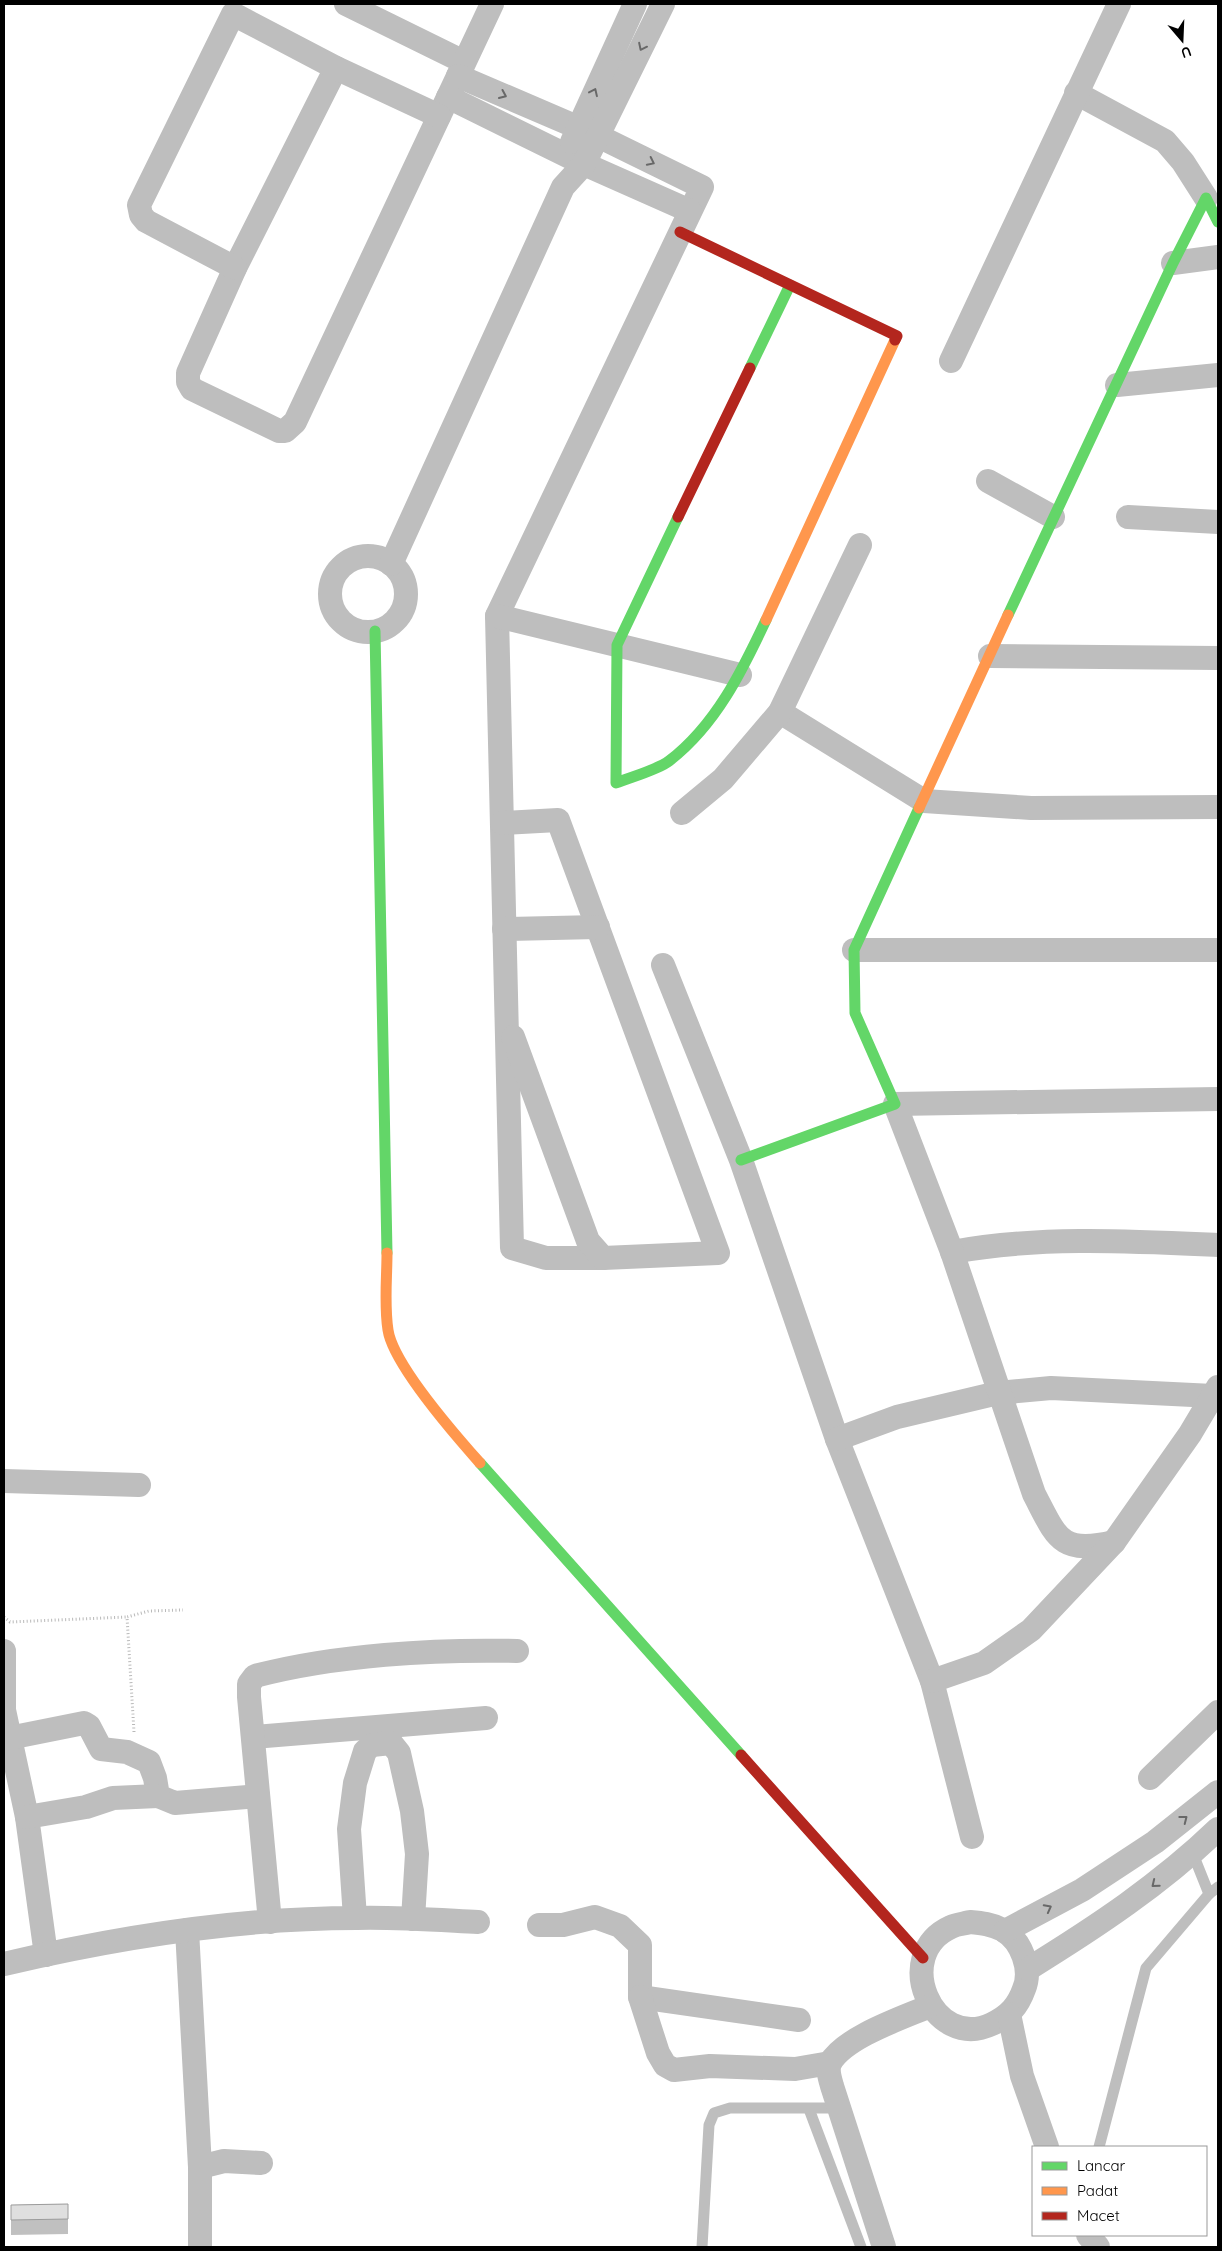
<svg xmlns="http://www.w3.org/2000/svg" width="1222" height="2251" font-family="Quicksand,sans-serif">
  <rect width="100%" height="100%" fill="#fff"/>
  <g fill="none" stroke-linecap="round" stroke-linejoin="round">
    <g stroke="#b9b9b9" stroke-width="3" stroke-dasharray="1 2.5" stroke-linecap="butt">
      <path d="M 4,1617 L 10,1622 L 127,1617"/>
      <path d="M 134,1732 L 127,1617 L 149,1611 L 183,1610"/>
    </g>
    <g stroke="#bebebe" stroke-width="11">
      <path d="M 1193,1854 L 1209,1894 L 1218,1887"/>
      <path d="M 809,2109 L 861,2247"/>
      <path d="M 1099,2147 L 1146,1968 L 1209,1894"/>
      <path d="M 702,2247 L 709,2125 L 714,2113 L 730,2108 L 839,2108"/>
    </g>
    <g stroke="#bebebe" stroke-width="24">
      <path d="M 346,4 L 464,62"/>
      <path d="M 336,68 L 235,268 L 188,373 L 188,382 L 192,389 L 279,431 L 285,431 L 295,422 L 492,4"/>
      <path d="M 458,76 L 598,136 L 702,187 L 497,616 L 512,1248 L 546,1258 L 603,1258"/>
      <path d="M 1076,93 L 1165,141 L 1183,162 L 1206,198"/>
      <path d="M 448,97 L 584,164 L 690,211"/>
      <path d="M 572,142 L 635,4"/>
      <path d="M 1173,263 L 1218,257"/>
      <path d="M 235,268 L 146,221 L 141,215 L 139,205 L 233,14 L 336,68 L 439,116"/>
      <path d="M 951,361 L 1119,4"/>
      <path d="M 1117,385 L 1218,375"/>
      <path d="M 988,481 L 1053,517"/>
      <path d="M 1128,517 L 1218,522"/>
      <circle cx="368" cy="594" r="38"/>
      <path d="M 391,564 L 563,187 L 584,164 L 663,4"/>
      <path d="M 497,616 L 740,675"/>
      <path d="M 990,656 L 1218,658"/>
      <path d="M 780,712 L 924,801 L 1031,808 L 1218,807"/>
      <path d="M 682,813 L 723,779 L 780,712 L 860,545"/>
      <path d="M 502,823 L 558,820 L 718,1253 L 603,1258 L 588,1241 L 513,1037"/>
      <path d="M 504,929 L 598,927"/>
      <path d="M 854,950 L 1218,950"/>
      <path d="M 663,965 L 741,1160 L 837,1439 L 932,1681 L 972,1837"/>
      <path d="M 952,1252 C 1039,1236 1130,1241 1218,1245"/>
      <path d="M 837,1439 L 897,1417 L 998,1393 L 1051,1388 L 1213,1396"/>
      <path d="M 4,1481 L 139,1485"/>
      <path d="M 1114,1542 C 1060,1555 1057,1538 1034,1494 L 952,1252 L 895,1104 L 1218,1099"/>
      <path d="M 4,1651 L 4,1710 L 27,1817 L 46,1955"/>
      <path d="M 932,1681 L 984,1663 L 1031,1630 L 1114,1542 L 1190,1434 L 1218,1387"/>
      <path d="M 253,1737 L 486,1718"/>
      <path d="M 4,1739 L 84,1723 L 89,1726 L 101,1749 L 127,1752 L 149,1762 L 155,1778 L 158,1796 L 175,1803 L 258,1796"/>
      <path d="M 1150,1778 L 1218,1712"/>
      <path d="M 27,1817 L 86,1807 L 113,1798 L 158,1796"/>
      <path d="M 355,1918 L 349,1829 L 355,1783 L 365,1751 L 372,1745 L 391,1743 L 399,1753 L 412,1811 L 417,1854 L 413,1919"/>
      <path d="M 270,1922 L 249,1697 L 249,1684 L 255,1676 C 335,1655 434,1649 517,1651"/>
      <path d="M 970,1922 C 981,1923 992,1924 1003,1930 C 1022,1941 1032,1970 1024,1989 C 1018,2006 1009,2016 992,2024 C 932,2052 891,1954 951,1927 C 957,1924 964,1924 970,1922 Z"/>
      <path d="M 539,1925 L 563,1925 L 595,1917 L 620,1926 L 640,1945 L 640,1997 L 799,2020"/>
      <path d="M 187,1930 L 200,2167 L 200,2247"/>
      <path d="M 1005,1931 L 1082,1890 L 1155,1842 L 1218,1792"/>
      <path d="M 4,1964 C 119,1937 238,1918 357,1918 C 397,1917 438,1920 478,1922"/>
      <path d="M 1028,1969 C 1096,1927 1161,1884 1218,1829"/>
      <path d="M 640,1997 L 658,2053 L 665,2065 L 674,2070 L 710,2066 L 795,2069 L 830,2063"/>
      <path d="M 1009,2014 L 1022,2076 L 1047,2147"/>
      <path d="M 200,2167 L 224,2161 L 261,2163"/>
      <path d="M 1088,2235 L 1098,2247"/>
      <path d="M 884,2247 L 832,2086 C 830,2079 827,2070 830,2063 C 845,2037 902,2018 930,2006"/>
    </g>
    <g stroke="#63d668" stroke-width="11">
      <path d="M 750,368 L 790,285"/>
      <path d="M 678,517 L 617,645 L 616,783 C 631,777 657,770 669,761 C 716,725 742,671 766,620"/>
      <path d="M 1008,615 L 1173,263 L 1206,198 L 1218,222"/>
      <path d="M 375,631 L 387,1253"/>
      <path d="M 741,1160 L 895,1104 L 855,1013 L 854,950 L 919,808"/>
      <path d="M 480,1463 L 741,1755"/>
    </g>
    <g stroke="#ff974d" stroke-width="11">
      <path d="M 766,620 L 895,340"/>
      <path d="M 919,808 L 1008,615"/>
      <path d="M 387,1253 C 387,1278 384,1305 388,1330 C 393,1364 456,1436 480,1463"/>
    </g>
    <g stroke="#b3261e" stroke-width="11">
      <path d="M 680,232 L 897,336 L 895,340"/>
      <path d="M 678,517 L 750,368"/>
      <path d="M 741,1755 L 923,1958"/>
    </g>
  </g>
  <path fill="#c0c0c0" d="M 68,2204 L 68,2234 L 11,2235 L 11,2205 Z"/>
  <path fill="#dfdfdf" stroke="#9c9c9c" d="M 68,2204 L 68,2219 L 11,2220 L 11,2205 Z"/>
  <defs><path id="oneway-chevron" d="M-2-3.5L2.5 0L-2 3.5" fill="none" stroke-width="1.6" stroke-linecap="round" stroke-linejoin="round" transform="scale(1.25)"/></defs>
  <g stroke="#686868">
    <use href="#oneway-chevron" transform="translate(642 47) rotate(116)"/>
    <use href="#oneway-chevron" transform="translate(594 92) rotate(-65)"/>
    <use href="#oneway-chevron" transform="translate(503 95) rotate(24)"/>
    <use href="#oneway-chevron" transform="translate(651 162) rotate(26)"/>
    <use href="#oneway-chevron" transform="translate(1184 1819) rotate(-38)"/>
    <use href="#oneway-chevron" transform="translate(1155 1884) rotate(141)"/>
    <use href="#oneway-chevron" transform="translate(1048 1908) rotate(-28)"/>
  </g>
  <rect width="1222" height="2251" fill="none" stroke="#000000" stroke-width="10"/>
  <rect x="1032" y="2146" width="175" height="90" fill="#ffffff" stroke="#999999"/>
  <rect x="1042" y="2162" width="25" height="8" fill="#63d668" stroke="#999999"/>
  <text x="1077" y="2171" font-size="15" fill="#000000">Lancar</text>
  <rect x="1042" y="2187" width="25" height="8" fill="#ff974d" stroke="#999999"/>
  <text x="1077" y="2196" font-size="15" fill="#000000">Padat</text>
  <rect x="1042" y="2212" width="25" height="8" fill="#b3261e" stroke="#999999"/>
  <text x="1077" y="2221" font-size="15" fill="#000000">Macet</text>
  <g transform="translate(1182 40) rotate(161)" stroke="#ffffff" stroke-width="4" paint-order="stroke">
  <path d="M0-4L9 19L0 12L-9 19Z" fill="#000000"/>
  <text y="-8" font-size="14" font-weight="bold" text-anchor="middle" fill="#000000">U</text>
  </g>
</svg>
